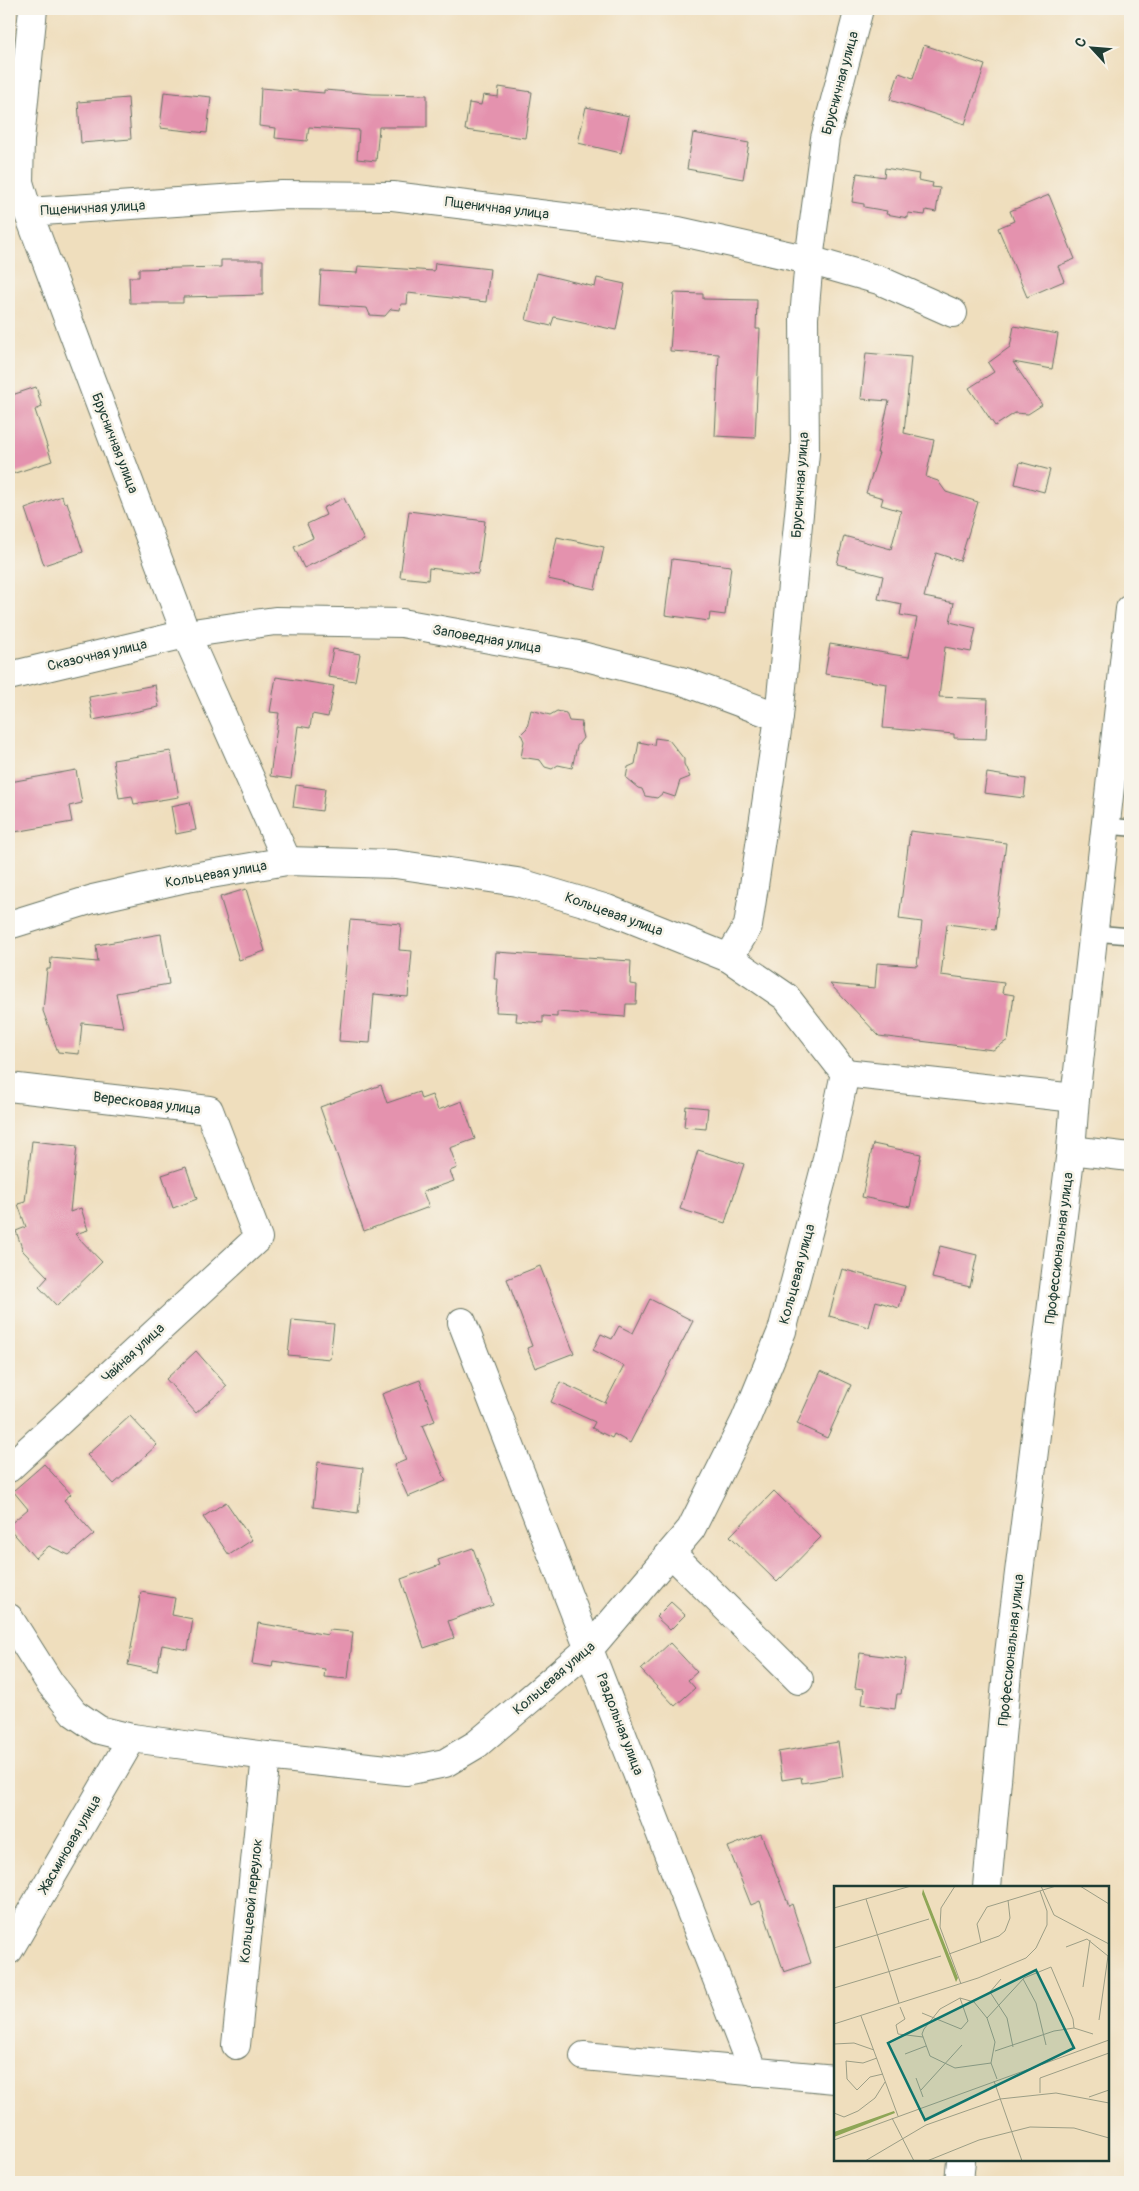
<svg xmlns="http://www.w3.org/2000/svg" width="1139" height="2191" font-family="Pangolin,sans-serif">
  <rect width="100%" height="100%" fill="#f7f3e8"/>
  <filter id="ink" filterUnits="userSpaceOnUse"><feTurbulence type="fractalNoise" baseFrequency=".02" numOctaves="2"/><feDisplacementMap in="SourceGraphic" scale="10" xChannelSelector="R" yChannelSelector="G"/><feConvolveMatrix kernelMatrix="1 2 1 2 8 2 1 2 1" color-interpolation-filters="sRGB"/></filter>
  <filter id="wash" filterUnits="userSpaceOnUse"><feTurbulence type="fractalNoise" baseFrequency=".0096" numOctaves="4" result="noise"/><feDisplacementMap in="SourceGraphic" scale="20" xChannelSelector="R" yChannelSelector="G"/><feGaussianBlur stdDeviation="1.12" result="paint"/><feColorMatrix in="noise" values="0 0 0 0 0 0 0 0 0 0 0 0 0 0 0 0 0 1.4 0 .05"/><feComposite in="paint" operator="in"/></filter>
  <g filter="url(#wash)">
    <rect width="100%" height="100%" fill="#efdebd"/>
    <g id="blocks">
      <g fill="#e492ae">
        <path d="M 924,45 L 985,65 L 965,124 L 890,100 L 899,73 L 913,78 Z"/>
        <path d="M 499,87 L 532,92 L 525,138 L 465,130 L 469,103 L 481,105 L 483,95 L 498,97 Z"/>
        <path d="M 261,88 L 324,93 L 324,90 L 373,94 L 427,95 L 427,127 L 379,127 L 376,161 L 357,159 L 359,130 L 309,127 L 307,141 L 275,138 L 276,128 L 259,126 Z"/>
        <path d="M 164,92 L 211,97 L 207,133 L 160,128 Z"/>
        <path d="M 128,98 L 131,139 L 81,143 L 78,102 Z"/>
        <path d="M 586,107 L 629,116 L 621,153 L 578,143 Z"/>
        <path d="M 693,133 L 749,143 L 743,179 L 687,169 Z"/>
        <path d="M 885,168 L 919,174 L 918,180 L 933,183 L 932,187 L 940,188 L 936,212 L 926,210 L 925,215 L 908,213 L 908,218 L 886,214 L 887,211 L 864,207 L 864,204 L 852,202 L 857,173 L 884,177 Z"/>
        <path d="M 1049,195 L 1075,259 L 1058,266 L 1064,281 L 1027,297 L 998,228 L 1014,221 L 1010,211 Z"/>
        <path d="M 221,260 L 263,260 L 263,295 L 183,297 L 183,303 L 130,303 L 129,277 L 139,277 L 139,269 L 221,267 Z"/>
        <path d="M 435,263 L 490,269 L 486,302 L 408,293 L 407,304 L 401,304 L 400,310 L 391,309 L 385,316 L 370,315 L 367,308 L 319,305 L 321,271 L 357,273 L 358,266 L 434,271 Z"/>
        <path d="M 537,273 L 595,287 L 597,278 L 625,284 L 616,330 L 554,317 L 551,326 L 526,320 Z"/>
        <path d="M 674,293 L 703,294 L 703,299 L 757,300 L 756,329 L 760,329 L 755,438 L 715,436 L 719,354 L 670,351 Z"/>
        <path d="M 1014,326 L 1058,334 L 1052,369 L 1013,362 L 1042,405 L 1028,414 L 1015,413 L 995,426 L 969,388 L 994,372 L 988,363 L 1010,347 Z"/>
        <path d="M 866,353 L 911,357 L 904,433 L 934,440 L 926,477 L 938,481 L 946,492 L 978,502 L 960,561 L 936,553 L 924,597 L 954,603 L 950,622 L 976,628 L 971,652 L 945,647 L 939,697 L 988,699 L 986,739 L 954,738 L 954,734 L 883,728 L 887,684 L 825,674 L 830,644 L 909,657 L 917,618 L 900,615 L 902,604 L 878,599 L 883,576 L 837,564 L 844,536 L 891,549 L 901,511 L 881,505 L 883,498 L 866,493 L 879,453 L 877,453 L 889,401 L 861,399 Z"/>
        <path d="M 36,387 L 42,407 L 35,410 L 52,461 L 9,475 L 9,396 Z"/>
        <path d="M 1020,462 L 1050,470 L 1044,492 L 1015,484 Z"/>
        <path d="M 62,496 L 64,503 L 67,502 L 83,552 L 44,565 L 25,509 Z"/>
        <path d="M 344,498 L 364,540 L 304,568 L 294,547 L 313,538 L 307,524 L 326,515 L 323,508 Z"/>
        <path d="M 409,511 L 485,521 L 478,574 L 429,568 L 428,580 L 400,577 Z"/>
        <path d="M 557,537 L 604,547 L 595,589 L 548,579 Z"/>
        <path d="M 672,559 L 731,566 L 725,615 L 710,613 L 709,621 L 665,615 Z"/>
        <path d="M 333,649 L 360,654 L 355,681 L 328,677 Z"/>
        <path d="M 276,677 L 334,686 L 328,717 L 312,714 L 310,728 L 298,726 L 291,779 L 270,776 L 279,713 L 270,712 Z"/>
        <path d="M 155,685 L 159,707 L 93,720 L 89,697 Z"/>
        <path d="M 531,710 L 550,715 L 557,711 L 566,713 L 569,721 L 582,722 L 581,730 L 583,738 L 577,746 L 572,768 L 558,765 L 552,769 L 545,767 L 540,760 L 521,757 L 524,741 L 521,734 L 527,728 Z"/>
        <path d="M 655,738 L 669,740 L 684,759 L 684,764 L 690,777 L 680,781 L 675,797 L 663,793 L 657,798 L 645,796 L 642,789 L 638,788 L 626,778 L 628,767 L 635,764 L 639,742 L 654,745 Z"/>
        <path d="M 171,751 L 179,797 L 134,804 L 132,796 L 119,798 L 113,760 Z"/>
        <path d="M 76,770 L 82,803 L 69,806 L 72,822 L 9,833 L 9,795 L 12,795 L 10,782 Z"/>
        <path d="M 987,773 L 1026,779 L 1024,798 L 984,793 Z"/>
        <path d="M 296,785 L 325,789 L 322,811 L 293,807 Z"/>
        <path d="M 190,802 L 196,830 L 176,834 L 171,806 Z"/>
        <path d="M 910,831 L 1006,843 L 995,930 L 947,924 L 941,975 L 1004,983 L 1002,993 L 1014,995 L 1008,1040 L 993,1050 L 879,1036 L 830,984 L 875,988 L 877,963 L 917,966 L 922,922 L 899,919 Z"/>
        <path d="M 246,889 L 265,951 L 239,960 L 220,897 Z"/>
        <path d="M 350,920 L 401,924 L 399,950 L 412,951 L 408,997 L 374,994 L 370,1043 L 339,1041 Z"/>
        <path d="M 161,934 L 169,984 L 116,993 L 123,1027 L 82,1023 L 79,1054 L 58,1052 L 43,1011 L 47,969 L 50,969 L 51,958 L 98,962 L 96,945 Z"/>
        <path d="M 496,952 L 631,961 L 630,984 L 637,985 L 636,1004 L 626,1004 L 625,1017 L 557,1012 L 557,1017 L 543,1016 L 543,1023 L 516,1021 L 517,1013 L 496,1012 L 498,979 L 494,979 Z"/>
        <path d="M 381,1085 L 387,1103 L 419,1092 L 421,1099 L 432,1095 L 438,1110 L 462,1101 L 475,1139 L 450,1148 L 457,1168 L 450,1171 L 454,1181 L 423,1192 L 429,1207 L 364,1231 L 320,1107 Z"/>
        <path d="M 686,1106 L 708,1108 L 706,1129 L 684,1127 Z"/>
        <path d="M 32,1141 L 77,1146 L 70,1212 L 81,1208 L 88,1230 L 75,1234 L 102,1262 L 57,1306 L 39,1287 L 48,1277 L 23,1251 L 16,1231 L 26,1227 L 18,1204 L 25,1202 Z"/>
        <path d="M 873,1144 L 921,1154 L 910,1207 L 862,1197 Z"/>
        <path d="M 698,1150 L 744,1164 L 725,1223 L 680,1209 Z"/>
        <path d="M 186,1167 L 197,1199 L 173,1208 L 162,1175 Z"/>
        <path d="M 940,1246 L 977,1255 L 970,1287 L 932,1278 Z"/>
        <path d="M 540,1266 L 574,1353 L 535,1368 L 527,1348 L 532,1346 L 507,1279 Z"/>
        <path d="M 842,1269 L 905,1286 L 899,1308 L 876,1301 L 869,1327 L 829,1316 Z"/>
        <path d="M 650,1299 L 693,1321 L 630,1443 L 614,1434 L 612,1438 L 592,1428 L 595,1422 L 551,1402 L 560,1382 L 605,1403 L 624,1366 L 593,1350 L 601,1334 L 612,1339 L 619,1326 L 633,1333 Z"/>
        <path d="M 292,1320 L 334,1324 L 330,1359 L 288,1355 Z"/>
        <path d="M 196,1351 L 227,1386 L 196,1413 L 166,1379 Z"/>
        <path d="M 821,1371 L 851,1385 L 827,1438 L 797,1424 Z"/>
        <path d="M 420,1380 L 435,1421 L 422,1426 L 446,1481 L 408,1497 L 394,1465 L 406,1460 L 382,1394 Z"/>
        <path d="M 130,1416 L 157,1445 L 114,1484 L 87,1455 Z"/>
        <path d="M 318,1462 L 363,1468 L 358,1513 L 313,1507 Z"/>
        <path d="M 44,1464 L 71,1494 L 64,1500 L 94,1534 L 69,1555 L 49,1546 L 35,1558 L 9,1528 L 9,1525 L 28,1509 L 13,1491 Z"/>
        <path d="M 774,1491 L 821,1537 L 777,1582 L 730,1536 Z"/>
        <path d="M 226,1502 L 252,1540 L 229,1555 L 203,1517 Z"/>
        <path d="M 473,1548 L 493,1605 L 448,1621 L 454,1638 L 424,1648 L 401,1579 L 440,1565 L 438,1560 Z"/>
        <path d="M 141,1592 L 175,1598 L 172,1615 L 193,1619 L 188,1650 L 162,1645 L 157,1671 L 128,1665 Z"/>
        <path d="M 671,1602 L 685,1615 L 670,1630 L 656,1617 Z"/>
        <path d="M 258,1623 L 328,1635 L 329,1630 L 353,1632 L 348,1679 L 324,1677 L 325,1669 L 273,1661 L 272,1667 L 252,1664 Z"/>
        <path d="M 670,1643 L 697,1672 L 688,1680 L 695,1688 L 675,1706 L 641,1670 Z"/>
        <path d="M 860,1653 L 906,1659 L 901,1694 L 897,1694 L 895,1709 L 862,1704 L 864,1689 L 855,1688 Z"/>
        <path d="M 838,1742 L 843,1776 L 802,1783 L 801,1777 L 782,1780 L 778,1752 Z"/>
        <path d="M 761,1834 L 789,1906 L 792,1904 L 811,1963 L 784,1972 L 760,1901 L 751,1905 L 728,1847 Z"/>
      </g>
    </g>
  </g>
  <g filter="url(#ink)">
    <use href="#blocks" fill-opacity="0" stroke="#687564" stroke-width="1"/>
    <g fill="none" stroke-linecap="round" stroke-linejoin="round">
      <g stroke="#687564" stroke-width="18">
        <g id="lane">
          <path d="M 1106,826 L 1130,828"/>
          <path d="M 1094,933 L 1130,936"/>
        </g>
      </g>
      <g stroke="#687564" stroke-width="30">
        <g id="street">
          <path d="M 33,9 L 20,140 L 19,182 L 28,212 L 186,634 L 287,861"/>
          <path d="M 28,212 L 282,195 L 393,196 L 678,231 L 809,260 L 879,280 L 953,313"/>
          <path d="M 9,676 L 186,634 L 275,621 L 402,623 L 578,655 L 685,682 L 779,717"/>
          <path d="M 9,925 L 93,899 L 181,879 L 287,861 L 395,864 L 517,882 L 607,909 L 729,958 L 786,997 L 845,1073 L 825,1168 L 782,1331 L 745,1421 L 691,1529 L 590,1648 L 477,1744 L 445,1763 L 406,1771 L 266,1756 L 132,1738 L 99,1730 L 74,1713 L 50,1683 L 9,1618"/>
          <path d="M 729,958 L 748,926 L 779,717 L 805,453 L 804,318 L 809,260 L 825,138 L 859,9"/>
          <path d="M 845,1073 L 1075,1098"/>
          <path d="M 9,1087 L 209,1110 L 258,1238 L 9,1468"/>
          <path d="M 1071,1150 L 1130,1157"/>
          <path d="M 462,1322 L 753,2072"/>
          <path d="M 671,1553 L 799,1680"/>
          <path d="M 9,1950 L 132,1738"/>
          <path d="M 236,2045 L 266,1756"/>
          <path d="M 584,2056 L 835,2079"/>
        </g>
      </g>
      <g stroke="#687564" stroke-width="30">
        <g id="secondary">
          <path d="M 987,1887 L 1008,1662 L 1071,1150 L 1075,1098 L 1130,609"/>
          <path d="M 959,2182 L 961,2160"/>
        </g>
      </g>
      <use href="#lane" stroke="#fff" stroke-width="15"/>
      <use href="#street" stroke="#fff" stroke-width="28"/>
      <use href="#secondary" stroke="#fff" stroke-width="28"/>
    </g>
  </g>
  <g text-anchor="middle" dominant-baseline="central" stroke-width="5" stroke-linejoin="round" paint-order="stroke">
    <g font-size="14" fill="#1f3d34" stroke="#f7f3e8">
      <text transform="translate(840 83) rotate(-75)">Брусничная улица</text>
      <text transform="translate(93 208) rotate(-3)">Пщеничная улица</text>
      <text transform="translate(497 208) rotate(7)">Пщеничная улица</text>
      <text transform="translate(115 443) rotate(69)">Брусничная улица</text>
      <text transform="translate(800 485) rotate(-86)">Брусничная улица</text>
      <text transform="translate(487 639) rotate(10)">Заповедная улица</text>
      <text transform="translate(97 655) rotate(-13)">Сказочная улица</text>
      <text transform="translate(216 874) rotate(-10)">Кольцевая улица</text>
      <text transform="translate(614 914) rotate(20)">Кольцевая улица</text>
      <text transform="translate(147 1103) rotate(7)">Вересковая улица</text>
      <text transform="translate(1059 1248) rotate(-83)">Профессиональная улица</text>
      <text transform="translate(797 1274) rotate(-75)">Кольцевая улица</text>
      <text transform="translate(133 1353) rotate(-43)">Чайная улица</text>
      <text transform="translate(1011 1650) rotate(-84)">Профессиональная улица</text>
      <text transform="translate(554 1678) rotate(-41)">Кольцевая улица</text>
      <text transform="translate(620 1724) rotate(69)">Раздольная улица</text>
      <text transform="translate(70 1844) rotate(-60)">Жасминовая улица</text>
      <text transform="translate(251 1901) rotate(-84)">Кольцевой переулок</text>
    </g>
  </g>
  <g transform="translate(834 1886)">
    <rect width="275" height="275" fill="#efdebd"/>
    <path d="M 89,3 L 124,92 L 122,96 L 88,8 ZM 60,225 L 61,227 L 0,251 L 0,246 Z" fill="#8ea657"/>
    <path fill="none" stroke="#9c9e86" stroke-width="1" d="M 121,0 L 107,22 L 106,41 L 127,98M 207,0 L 220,29 L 275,58M 246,0 L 275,18M 32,13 L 65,117M 0,22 L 77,0M 147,57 L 143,38 L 153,21 L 222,0M 232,61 L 253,53 L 274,70 L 265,134M 0,62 L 95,33M 115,68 L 165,50 L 171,45 L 176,32 L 174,14M 167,93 L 156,106 L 173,132 L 179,161M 189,93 L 202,117 L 212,159M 249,101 L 256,54M 0,102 L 107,70M 126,112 L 140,116 L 153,132 L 161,156 L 157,177 L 121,182 L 96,170 L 88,148 L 90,143 L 106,123 ZM 66,121 L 71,133 L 62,139 L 64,148 L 89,151M 88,127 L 127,143 L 134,135 L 126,112M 27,130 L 64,230M 153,132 L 190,92 L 217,81 L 239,133 L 240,142 L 220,145 L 161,165M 0,138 L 144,92 L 192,72 L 202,62 L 213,39 L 213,25 L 206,5M 240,142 L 259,148M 0,158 L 20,157 L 40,164M 71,168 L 92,160M 43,172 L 29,177 L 12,175 L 13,193 L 23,204 L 36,191 L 49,188M 157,177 L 163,193M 82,192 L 89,211M 160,195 L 188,275M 87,204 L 128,159M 206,207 L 206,192 L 275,167M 255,211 L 275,204M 0,227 L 10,231 L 24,225 L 41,212 L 51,196M 58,232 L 80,275M 0,254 L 275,154M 31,275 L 92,239 L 166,213 L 222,207 L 275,217M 93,275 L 145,254 L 196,241 L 240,242 L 275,252M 194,275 L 238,275"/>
    <path fill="#0f766e" fill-opacity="0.15" stroke="#0f766e" stroke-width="2.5" d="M 202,84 L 240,162 L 91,234 L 54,157 Z"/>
    <rect width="275" height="275" fill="none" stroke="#1f3d34" stroke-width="2.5"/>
  </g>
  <rect width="1139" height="2191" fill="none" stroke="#f7f3e8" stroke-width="30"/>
  <g transform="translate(1092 48) rotate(296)" stroke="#f7f3e8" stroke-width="4" paint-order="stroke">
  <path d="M0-4L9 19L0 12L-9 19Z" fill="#1f3d34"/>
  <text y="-8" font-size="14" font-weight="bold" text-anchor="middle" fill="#1f3d34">С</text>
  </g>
</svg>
